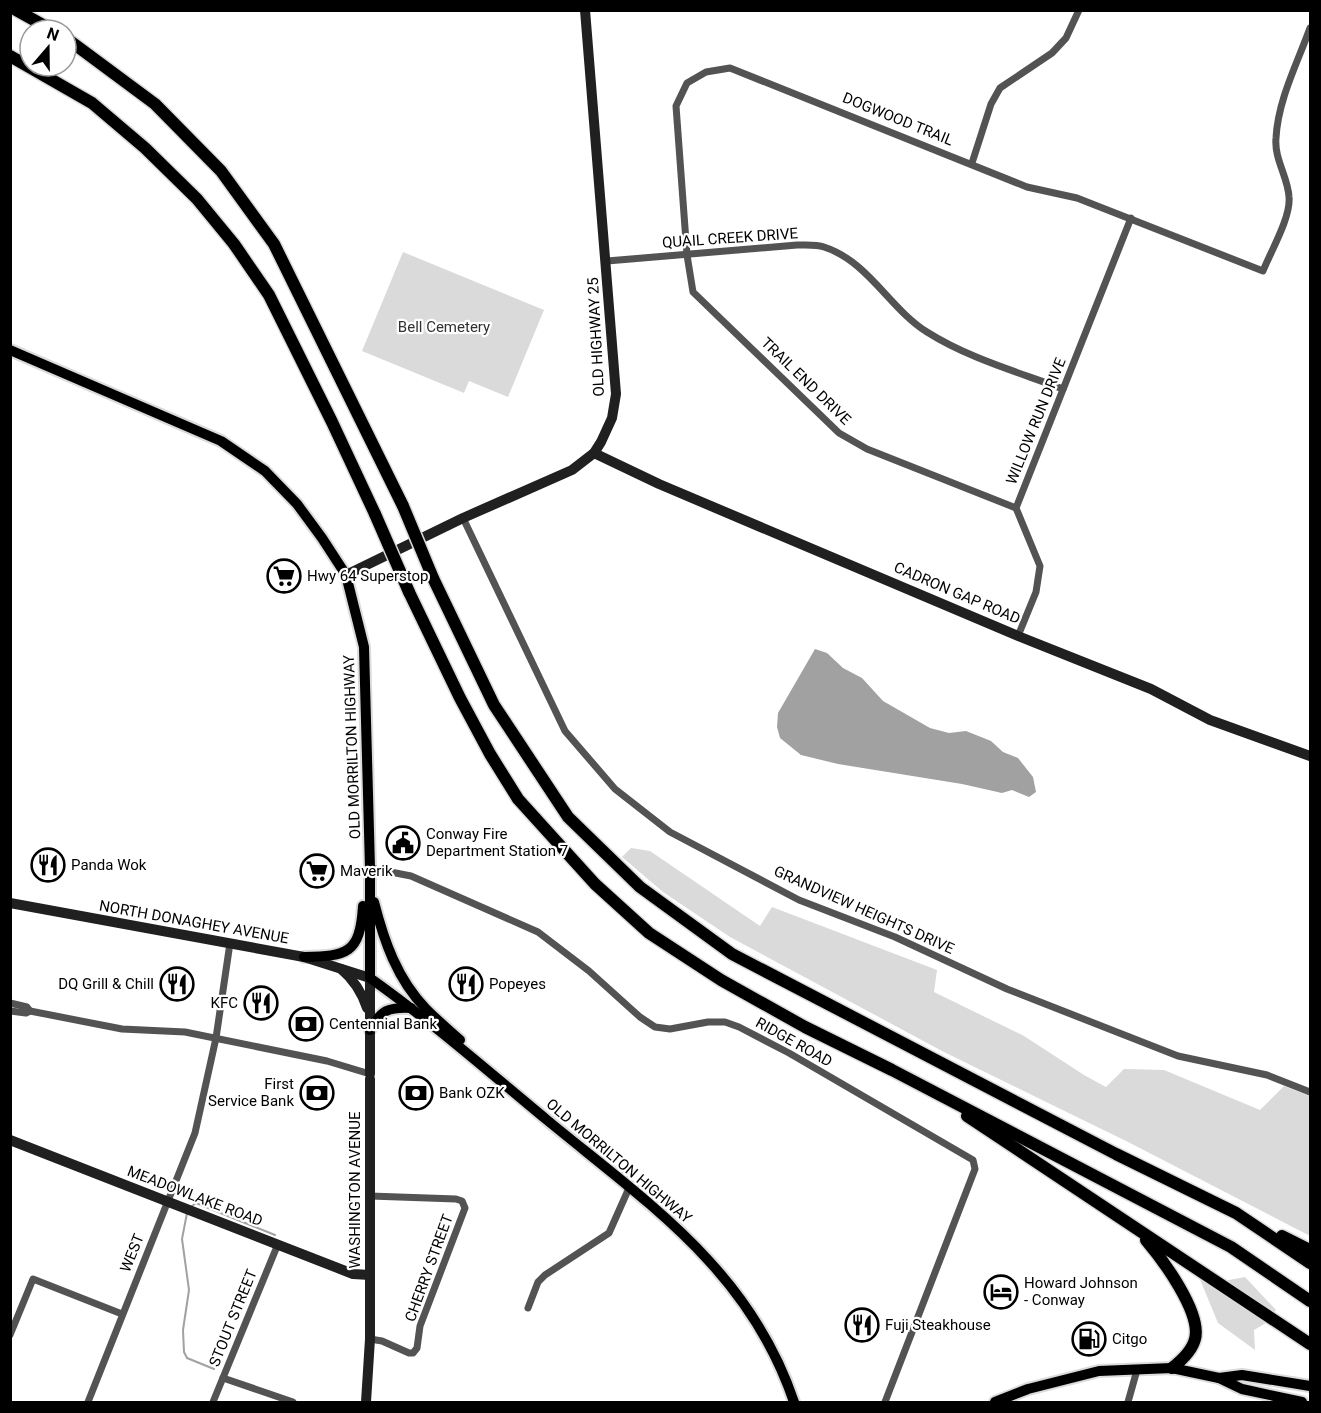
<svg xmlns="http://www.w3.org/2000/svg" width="1321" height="1413" font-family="Roboto,sans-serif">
  <rect width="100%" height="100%" fill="#fff"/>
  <g fill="#dadada">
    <path d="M 403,252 L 544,310 L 508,397 L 469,381 L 464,393 L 362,351 Z"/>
    <path d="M 631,848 L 650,851 L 760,926 L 772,907 L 937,970 L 934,992 L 1024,1036 L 1084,1075 L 1106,1087 L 1124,1069 L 1164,1070 L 1260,1110 L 1284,1086 L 1310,1096 L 1310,1236 L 1130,1143 L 942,1051 L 730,937 L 663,892 L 622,857 Z"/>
    <path d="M 1205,1266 L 1224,1281 L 1245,1277 L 1276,1310 L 1266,1323 L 1254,1330 L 1255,1350 L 1218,1323 L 1199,1277 Z"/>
  </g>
  <path fill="#a1a1a1" d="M 815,649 L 827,653 L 843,668 L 862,678 L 883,701 L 930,728 L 949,733 L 966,731 L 991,741 L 1003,752 L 1018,758 L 1033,777 L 1036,792 L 1029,797 L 1012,790 L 1002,793 L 962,784 L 838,764 L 801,755 L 780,738 L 777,727 L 778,713 Z"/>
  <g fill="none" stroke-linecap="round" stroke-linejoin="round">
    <g stroke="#a1a1a1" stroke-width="2">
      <path d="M 192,1206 L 196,1203 L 275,1235"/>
      <path d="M 187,1213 L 182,1239 L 189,1290 L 183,1330 L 184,1352 L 187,1358 L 214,1369"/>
    </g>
    <g stroke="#dbdbdb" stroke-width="14">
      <g id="primary">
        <path d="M 10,350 L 221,441 L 265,471 L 297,504 L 322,538 L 346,575 L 364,647 L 370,868 L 370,978 C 432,1022 489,1072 547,1120 C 649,1204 750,1271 794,1402"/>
        <path d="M 374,902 C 384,941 397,979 426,1009 C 437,1020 449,1030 460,1040"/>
        <path d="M 304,957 C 347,956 360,954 363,906"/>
        <path d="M 370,1030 C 381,1010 388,1007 411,1008"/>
        <path d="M 1219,1378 L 1242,1375 L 1310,1386"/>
        <path d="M 995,1402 L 1028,1389 L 1099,1371 L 1172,1368 L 1219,1378 L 1242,1389 L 1302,1402"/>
      </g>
    </g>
    <g stroke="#dbdbdb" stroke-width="15">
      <g id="highway">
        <path d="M 16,10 L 52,30"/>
        <path d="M 66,38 L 155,104 L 221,171 L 274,244 L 403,506"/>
        <path d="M 10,56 L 92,103 L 145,148 L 197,199 L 234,244 L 269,295 L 332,422 L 375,514"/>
        <path d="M 433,578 L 494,705 L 568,817 L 640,887 L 732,954 L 1116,1154 L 1236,1213 L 1310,1263"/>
        <path d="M 409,592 L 460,698 L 490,754 L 518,799 L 595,884 L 649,933 L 721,980 L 805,1027 L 892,1070 L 1231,1247 L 1310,1301"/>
        <path d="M 967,1116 L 1310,1344"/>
        <path d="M 1282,1236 L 1310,1250"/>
        <path d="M 1146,1240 C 1163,1260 1202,1313 1195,1339 C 1192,1351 1181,1361 1172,1368"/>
      </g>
    </g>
    <g stroke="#535353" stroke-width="7">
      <path d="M 972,163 L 991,104 L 1000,88 L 1052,53 L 1066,38 L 1079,10"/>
      <path d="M 607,261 L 797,245 C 805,245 816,244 824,247 C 868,261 890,309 927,332 C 968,358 1018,372 1063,389"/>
      <path d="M 1016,508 L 867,449 L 839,433 L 693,292 L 687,255 L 676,106 L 687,83 L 706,72 L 730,68 L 1027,187 L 1077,198 L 1263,271 C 1271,251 1291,217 1289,197 C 1288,177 1274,159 1276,138 C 1278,100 1297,64 1310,28"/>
      <path d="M 463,518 L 565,731 L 615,789 L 670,832 L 799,900 L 895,937 L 1007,989 L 1178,1056 L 1267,1075 L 1310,1092"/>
      <path d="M 1018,636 L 1036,592 L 1040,566 L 1016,508 L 1131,218"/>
      <path d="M 370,868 L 411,876 L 538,932 L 589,971 L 640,1017 L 655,1027 L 670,1029 L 708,1022 L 725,1022 L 739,1027 L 789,1053 L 973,1160 L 975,1169 L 885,1402"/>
      <path d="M 10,1003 L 27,1007 L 30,1011"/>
      <path d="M 10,1011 L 26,1013 L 30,1011 L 122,1029 L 185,1032 L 327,1061 L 370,1074 L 370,1076"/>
      <path d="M 370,1196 L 456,1199 L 462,1201 L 465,1208 L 420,1326 L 417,1348 L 413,1353 L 409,1353 L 382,1341 L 370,1339"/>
      <path d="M 528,1308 L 538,1282 L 545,1275 L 609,1233 L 629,1188"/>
      <path d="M 10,1335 L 33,1279 L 122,1314"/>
      <path d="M 223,1378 L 293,1402"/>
      <path d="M 88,1402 L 195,1133 L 216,1038 L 230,943"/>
      <path d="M 213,1402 L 278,1244"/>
      <path d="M 1128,1402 L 1137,1370"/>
    </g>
    <g stroke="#202020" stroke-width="10">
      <path d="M 594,453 L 659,484 L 1018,636 L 1151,689 L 1210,720 L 1310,756"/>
      <path d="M 346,575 L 463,518 L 572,470 L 594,453 L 601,442 L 612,418 L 616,394 L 585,10"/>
      <path d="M 10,903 L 304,957 L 370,978 L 370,1074"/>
      <path d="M 341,969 C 353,979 362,993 367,1008"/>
      <path d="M 10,1140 L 353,1274 L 370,1275"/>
      <path d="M 366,1402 L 370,1339 L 370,1079"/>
    </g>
    <use href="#primary" stroke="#000" stroke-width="10"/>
    <use href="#highway" stroke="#000" stroke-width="12"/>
    <g stroke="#dbdbdb" stroke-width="15" stroke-linecap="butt">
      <g id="highway-bridge">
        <path d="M 403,506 L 433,578"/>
        <path d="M 375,514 L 409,592"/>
      </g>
    </g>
    <use href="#highway-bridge" stroke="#000" stroke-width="12"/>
  </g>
  <defs>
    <g id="supermarket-ring" transform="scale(1.725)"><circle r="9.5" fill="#fff" stroke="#000" stroke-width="1.5"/><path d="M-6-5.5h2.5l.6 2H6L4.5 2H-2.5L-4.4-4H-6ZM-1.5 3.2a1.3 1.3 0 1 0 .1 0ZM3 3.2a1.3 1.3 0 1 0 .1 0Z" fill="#000"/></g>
    <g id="civic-ring" transform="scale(1.725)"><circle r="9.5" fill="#fff" stroke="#000" stroke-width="1.5"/><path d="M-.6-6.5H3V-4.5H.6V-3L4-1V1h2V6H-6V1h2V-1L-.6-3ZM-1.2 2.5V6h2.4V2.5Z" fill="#000"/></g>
    <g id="restaurant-ring" transform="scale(1.725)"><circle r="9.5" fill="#fff" stroke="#000" stroke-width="1.5"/><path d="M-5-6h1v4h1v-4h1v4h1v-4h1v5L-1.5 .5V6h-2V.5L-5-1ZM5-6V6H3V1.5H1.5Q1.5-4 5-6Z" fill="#000"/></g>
    <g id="bank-ring" transform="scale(1.725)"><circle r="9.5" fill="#fff" stroke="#000" stroke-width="1.5"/><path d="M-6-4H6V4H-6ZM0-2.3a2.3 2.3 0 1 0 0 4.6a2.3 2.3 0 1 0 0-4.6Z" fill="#000"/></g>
    <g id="hotel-ring" transform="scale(1.725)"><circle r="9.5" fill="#fff" stroke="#000" stroke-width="1.5"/><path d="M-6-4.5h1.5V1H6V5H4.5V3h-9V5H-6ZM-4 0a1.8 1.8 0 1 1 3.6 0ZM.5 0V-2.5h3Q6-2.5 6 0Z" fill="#000"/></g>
    <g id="fuel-ring" transform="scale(1.725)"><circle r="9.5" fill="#fff" stroke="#000" stroke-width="1.5"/><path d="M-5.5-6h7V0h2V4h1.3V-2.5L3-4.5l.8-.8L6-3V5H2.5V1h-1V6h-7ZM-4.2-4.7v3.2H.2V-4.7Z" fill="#000"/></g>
  </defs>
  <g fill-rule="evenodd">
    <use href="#supermarket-ring" x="284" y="576"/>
    <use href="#civic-ring" x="403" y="843"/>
    <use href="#restaurant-ring" x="48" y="865"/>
    <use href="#supermarket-ring" x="317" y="871"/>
    <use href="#restaurant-ring" x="177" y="984"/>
    <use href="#restaurant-ring" x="466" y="984"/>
    <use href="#restaurant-ring" x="261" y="1003"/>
    <use href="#bank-ring" x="306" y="1024"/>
    <use href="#bank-ring" x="317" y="1093"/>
    <use href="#bank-ring" x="416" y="1093"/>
    <use href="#hotel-ring" x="1001" y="1292"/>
    <use href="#restaurant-ring" x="862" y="1325"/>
    <use href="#fuel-ring" x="1089" y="1339"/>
  </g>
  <g text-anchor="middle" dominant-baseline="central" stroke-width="4.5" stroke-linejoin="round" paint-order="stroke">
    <g font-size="15" fill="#000" stroke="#fff">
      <text transform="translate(898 119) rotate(22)">DOGWOOD TRAIL</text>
      <text transform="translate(730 238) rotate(-4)">QUAIL CREEK DRIVE</text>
      <text transform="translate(596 337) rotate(-93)">OLD HIGHWAY 25</text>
      <text transform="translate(806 381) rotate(44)">TRAIL END DRIVE</text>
      <text transform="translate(1036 421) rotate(-68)">WILLOW RUN DRIVE</text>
      <text transform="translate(957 593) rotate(23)">CADRON GAP ROAD</text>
      <text transform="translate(352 747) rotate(-92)">OLD MORRILTON HIGHWAY</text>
      <text transform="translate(864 910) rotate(24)">GRANDVIEW HEIGHTS DRIVE</text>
      <text transform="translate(194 922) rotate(10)">NORTH DONAGHEY AVENUE</text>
      <text transform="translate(794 1042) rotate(29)">RIDGE ROAD</text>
      <text transform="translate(619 1161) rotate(40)">OLD MORRILTON HIGHWAY</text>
      <text transform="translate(355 1190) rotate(-90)">WASHINGTON AVENUE</text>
      <text transform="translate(195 1196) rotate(21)">MEADOWLAKE ROAD</text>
      <text transform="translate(132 1253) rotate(-68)">WEST</text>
      <text transform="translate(429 1268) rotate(-70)">CHERRY STREET</text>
      <text transform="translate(233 1318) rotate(-68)">STOUT STREET</text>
    </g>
    <g font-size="15" fill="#313131" stroke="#fff">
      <text x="444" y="327">Bell Cemetery</text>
    </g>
    <g font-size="15" fill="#000" stroke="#fff" text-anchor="start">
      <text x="307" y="576">Hwy 64 Superstop</text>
      <text x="426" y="834">Conway Fire<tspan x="426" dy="17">Department Station 7</tspan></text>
      <text x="71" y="865">Panda Wok</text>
      <text x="340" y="871">Maverik</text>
      <text x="154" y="984" text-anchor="end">DQ Grill &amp; Chill</text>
      <text x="489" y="984">Popeyes</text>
      <text x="238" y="1003" text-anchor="end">KFC</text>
      <text x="329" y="1024">Centennial Bank</text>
      <text x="294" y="1084" text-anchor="end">First<tspan x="294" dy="17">Service Bank</tspan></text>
      <text x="439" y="1093">Bank OZK</text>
      <text x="1024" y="1283">Howard Johnson<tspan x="1024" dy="17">- Conway</tspan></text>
      <text x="885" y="1325">Fuji Steakhouse</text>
      <text x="1112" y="1339">Citgo</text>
    </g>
  </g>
  <rect width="1321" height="1413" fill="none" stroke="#000000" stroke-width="24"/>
  <g transform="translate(48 48) rotate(20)"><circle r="28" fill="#ffffff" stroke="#999999" stroke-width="1.5"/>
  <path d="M0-4.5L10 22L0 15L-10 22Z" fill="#000000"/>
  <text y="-9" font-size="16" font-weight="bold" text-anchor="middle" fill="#000000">N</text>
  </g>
</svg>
